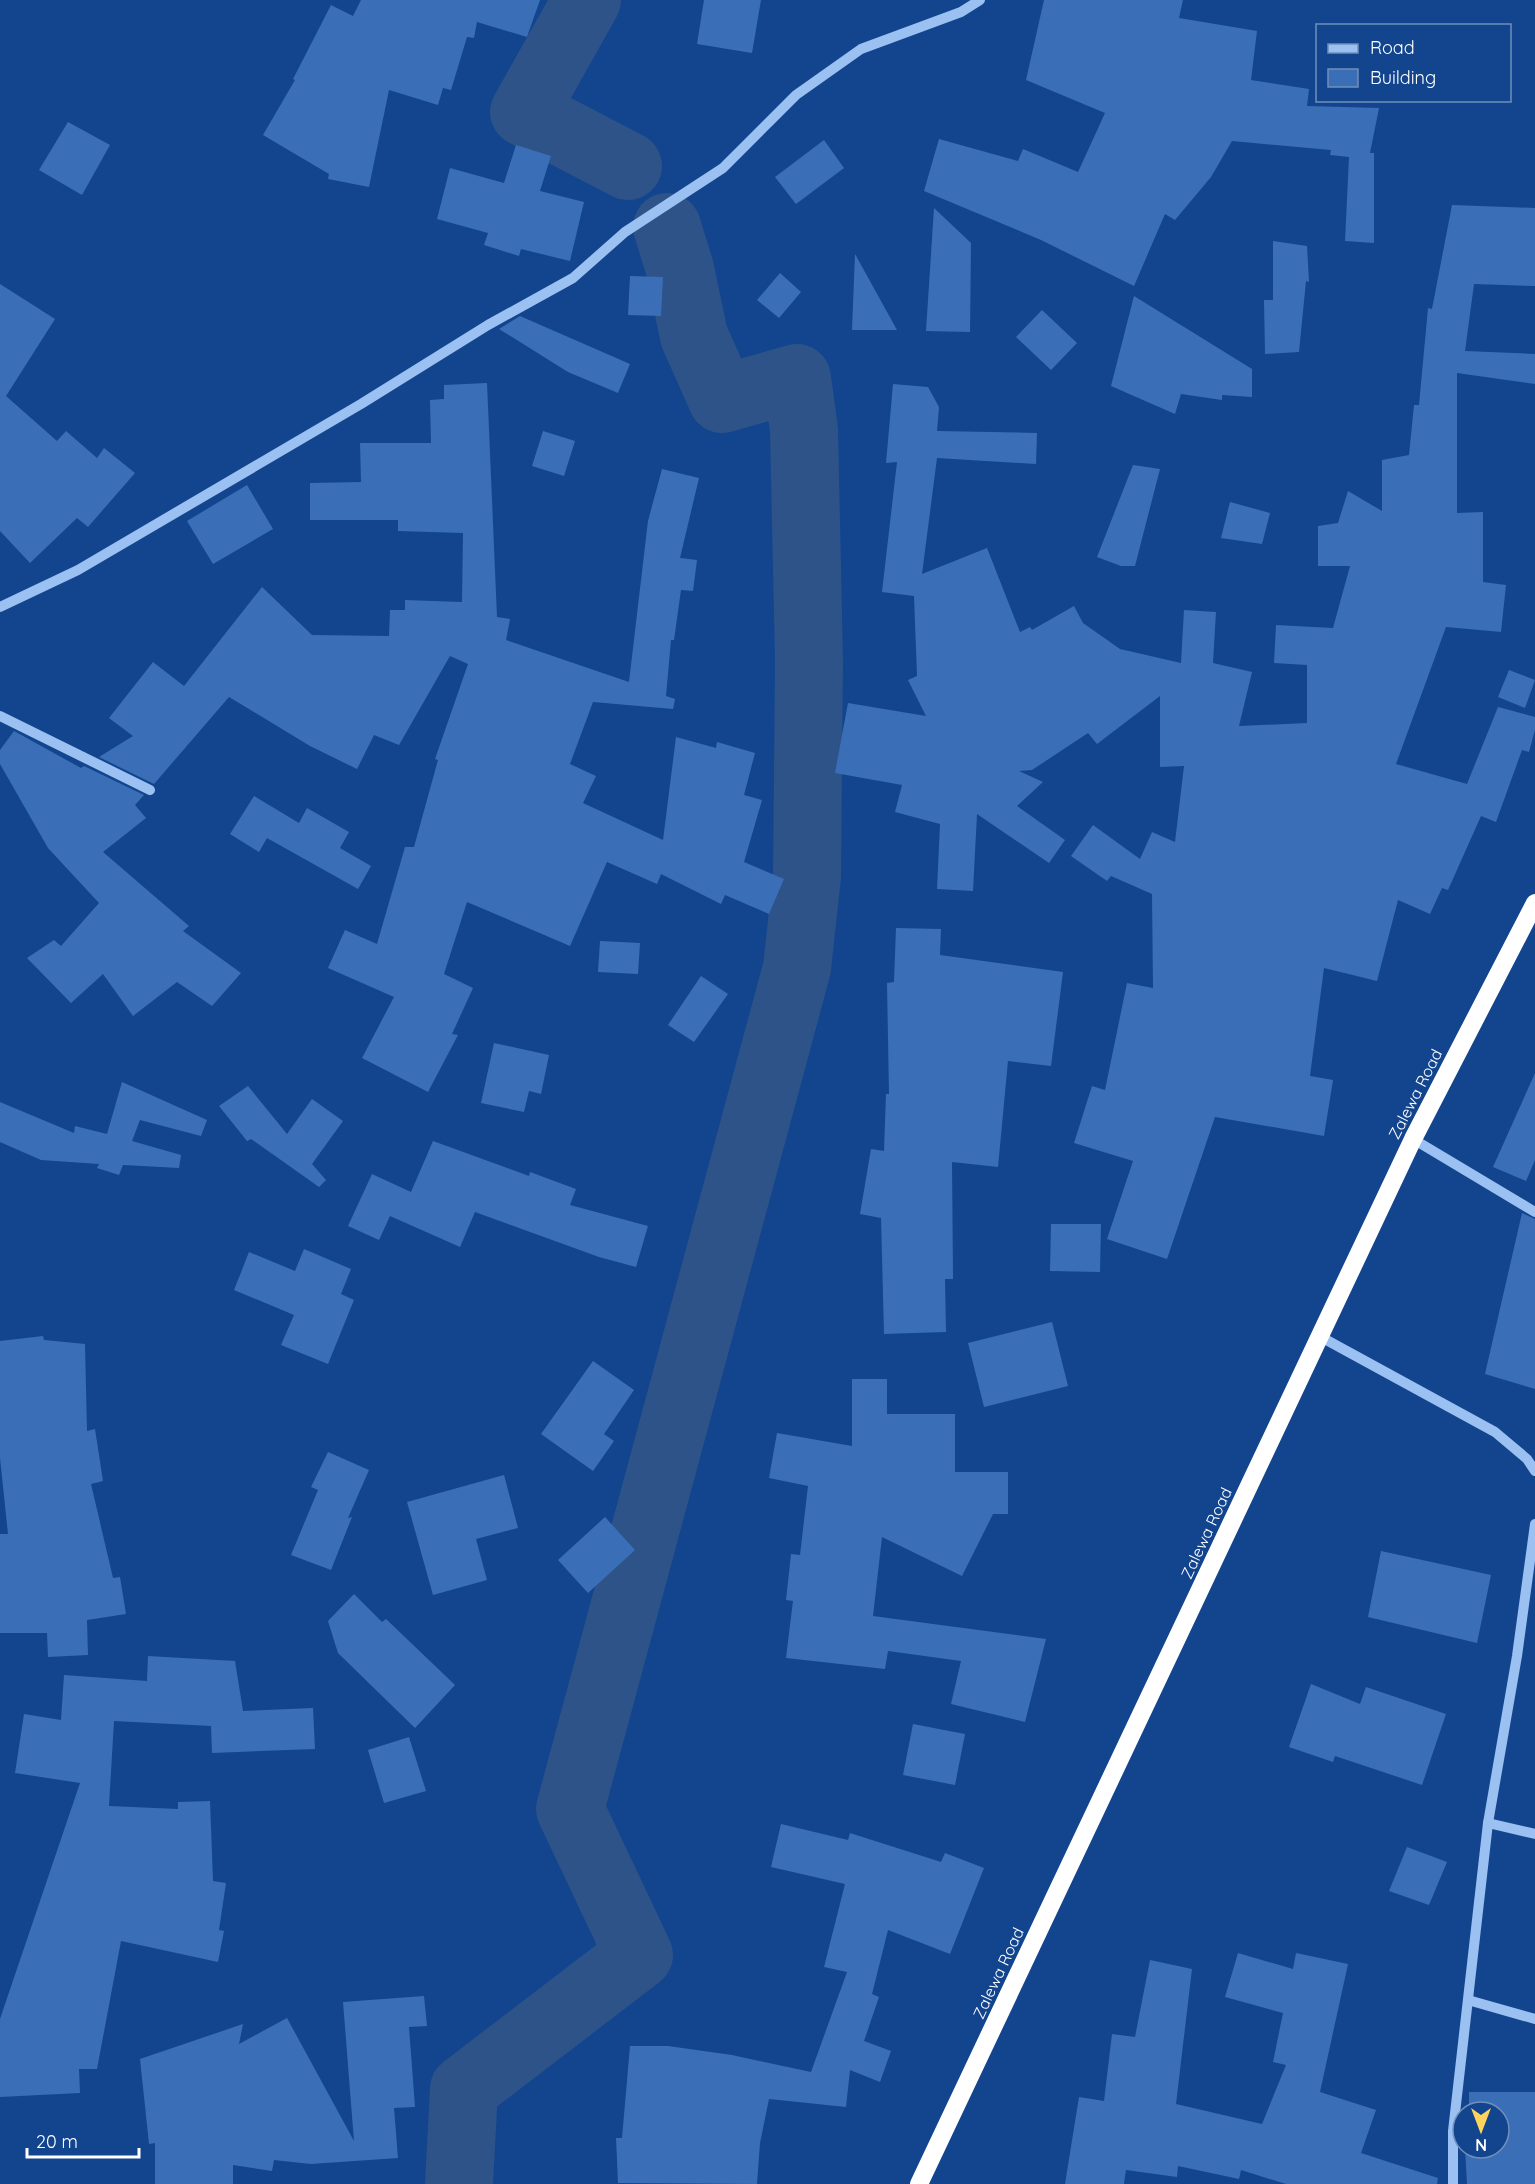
<svg xmlns="http://www.w3.org/2000/svg" width="1535" height="2184" font-family="Quicksand,sans-serif">
  <rect width="100%" height="100%" fill="#12458e"/>
  <g fill="none" stroke-linecap="round" stroke-linejoin="round">
    <g stroke="#2d5389" stroke-width="68">
      <path d="M 587,0 L 524,112 L 628,166"/>
      <path d="M 459,2184 L 464,2089 L 639,1955 L 570,1809 L 797,968 L 807,876 L 809,661 L 804,430 L 797,378 L 722,399 L 694,336 L 680,269 L 667,227"/>
    </g>
  </g>
  <g fill="#3a6fb7">
    <path d="M 361,0 L 540,0 L 527,37 L 477,22 L 474,38 L 467,37 L 451,90 L 443,88 L 438,105 L 389,90 L 369,187 L 328,179 L 329,174 L 263,135 L 295,80 L 293,79 L 331,5 L 353,16 Z"/>
    <path d="M 704,0 L 761,0 L 752,53 L 697,44 Z"/>
    <path d="M 1044,0 L 1183,0 L 1179,18 L 1257,31 L 1251,80 L 1309,89 L 1307,106 L 1379,108 L 1370,153 L 1374,153 L 1374,243 L 1345,241 L 1349,157 L 1330,155 L 1331,150 L 1232,141 L 1211,177 L 1175,220 L 1165,214 L 1134,286 L 1041,240 L 924,191 L 939,139 L 1018,161 L 1023,149 L 1078,172 L 1105,113 L 1026,80 Z"/>
    <path d="M 68,122 L 110,145 L 82,195 L 39,170 Z"/>
    <path d="M 824,140 L 844,168 L 796,204 L 775,177 Z"/>
    <path d="M 516,145 L 551,156 L 540,191 L 584,202 L 570,261 L 521,249 L 519,256 L 484,245 L 488,233 L 437,219 L 450,168 L 504,183 Z"/>
    <path d="M 1452,205 L 1535,208 L 1535,286 L 1474,284 L 1465,351 L 1535,354 L 1535,384 L 1457,373 L 1457,513 L 1483,512 L 1483,582 L 1506,585 L 1501,632 L 1446,627 L 1396,764 L 1467,784 L 1498,707 L 1535,717 L 1535,730 L 1529,752 L 1522,750 L 1496,822 L 1481,816 L 1448,890 L 1442,888 L 1430,914 L 1398,900 L 1377,981 L 1324,968 L 1310,1076 L 1333,1080 L 1324,1136 L 1215,1117 L 1167,1259 L 1107,1239 L 1133,1161 L 1074,1143 L 1092,1086 L 1105,1090 L 1127,983 L 1153,988 L 1152,894 L 1111,876 L 1107,881 L 1071,856 L 1093,825 L 1140,859 L 1152,832 L 1175,842 L 1184,766 L 1160,767 L 1160,696 L 1097,744 L 1088,733 L 1032,770 L 1019,771 L 1043,782 L 1017,806 L 1065,840 L 1049,863 L 977,814 L 973,891 L 937,889 L 940,824 L 895,812 L 902,785 L 835,773 L 848,703 L 926,716 L 908,680 L 917,676 L 914,596 L 882,592 L 897,462 L 886,463 L 893,384 L 928,387 L 939,407 L 937,431 L 1037,433 L 1036,464 L 937,458 L 922,574 L 987,548 L 1020,632 L 1030,627 L 1032,630 L 1074,606 L 1083,623 L 1120,649 L 1181,663 L 1184,610 L 1216,612 L 1213,663 L 1252,672 L 1239,726 L 1307,723 L 1307,665 L 1274,663 L 1276,625 L 1333,628 L 1350,566 L 1318,566 L 1318,526 L 1338,523 L 1348,491 L 1382,511 L 1382,460 L 1409,455 L 1414,405 L 1419,405 L 1428,308 L 1432,309 Z"/>
    <path d="M 934,208 L 971,243 L 970,332 L 926,331 Z"/>
    <path d="M 1273,241 L 1307,246 L 1309,282 L 1306,281 L 1299,352 L 1265,354 L 1264,300 L 1273,300 Z"/>
    <path d="M 855,254 L 897,330 L 852,330 Z"/>
    <path d="M 780,273 L 801,292 L 779,318 L 757,300 Z"/>
    <path d="M 630,276 L 663,277 L 661,316 L 628,315 Z"/>
    <path d="M 0,284 L 55,319 L 6,396 L 57,441 L 66,431 L 97,458 L 104,448 L 135,473 L 88,527 L 77,518 L 30,563 L 0,531 Z"/>
    <path d="M 1134,296 L 1252,369 L 1252,397 L 1222,395 L 1222,400 L 1181,394 L 1175,414 L 1111,386 Z"/>
    <path d="M 1042,310 L 1077,343 L 1051,370 L 1016,337 Z"/>
    <path d="M 520,316 L 630,364 L 618,393 L 568,372 L 499,329 Z"/>
    <path d="M 487,383 L 497,617 L 510,619 L 506,640 L 629,682 L 648,521 L 662,469 L 699,478 L 680,558 L 697,560 L 693,591 L 681,590 L 674,640 L 671,640 L 666,696 L 675,699 L 673,709 L 593,702 L 570,764 L 596,776 L 583,803 L 663,840 L 676,737 L 716,748 L 717,742 L 755,753 L 744,795 L 762,800 L 744,862 L 784,879 L 769,914 L 725,895 L 721,904 L 661,874 L 657,884 L 607,862 L 570,946 L 467,902 L 444,974 L 473,988 L 452,1034 L 458,1035 L 428,1092 L 362,1058 L 394,997 L 328,968 L 345,930 L 377,944 L 405,847 L 414,847 L 438,760 L 435,759 L 468,664 L 450,656 L 399,745 L 374,735 L 357,769 L 310,746 L 229,697 L 154,784 L 99,757 L 133,736 L 109,718 L 153,662 L 184,686 L 262,587 L 312,635 L 389,636 L 390,610 L 405,610 L 405,600 L 462,602 L 463,533 L 398,531 L 398,520 L 310,520 L 310,483 L 361,482 L 360,443 L 431,443 L 430,400 L 444,399 L 444,385 Z"/>
    <path d="M 543,431 L 575,441 L 564,476 L 532,466 Z"/>
    <path d="M 1133,465 L 1160,469 L 1135,566 L 1121,566 L 1097,557 Z"/>
    <path d="M 247,485 L 273,529 L 213,564 L 187,521 Z"/>
    <path d="M 1230,502 L 1270,513 L 1262,544 L 1221,538 Z"/>
    <path d="M 1509,670 L 1535,680 L 1525,708 L 1498,697 Z"/>
    <path d="M 14,731 L 81,768 L 84,766 L 144,795 L 135,805 L 146,818 L 103,852 L 189,926 L 183,931 L 241,973 L 212,1006 L 177,982 L 133,1016 L 103,974 L 71,1003 L 27,958 L 54,940 L 61,946 L 99,903 L 48,848 L 0,764 L 0,750 Z"/>
    <path d="M 254,796 L 299,823 L 307,808 L 349,832 L 340,848 L 371,866 L 358,889 L 267,838 L 259,852 L 230,834 Z"/>
    <path d="M 896,928 L 941,929 L 940,955 L 1063,972 L 1051,1066 L 1008,1061 L 998,1167 L 952,1162 L 953,1279 L 945,1279 L 946,1332 L 884,1334 L 881,1218 L 860,1214 L 871,1149 L 884,1151 L 886,1094 L 889,1094 L 887,983 L 894,982 Z"/>
    <path d="M 600,941 L 640,943 L 638,974 L 598,972 Z"/>
    <path d="M 701,976 L 728,994 L 694,1042 L 668,1025 Z"/>
    <path d="M 494,1043 L 549,1055 L 541,1094 L 529,1091 L 524,1112 L 481,1103 Z"/>
    <path d="M 1535,1073 L 1535,1160 L 1526,1181 L 1493,1167 Z"/>
    <path d="M 122,1082 L 207,1120 L 201,1136 L 140,1120 L 132,1141 L 181,1155 L 179,1168 L 123,1165 L 119,1175 L 97,1168 L 99,1164 L 41,1160 L 0,1142 L 0,1102 L 74,1133 L 75,1126 L 107,1134 Z"/>
    <path d="M 248,1086 L 287,1134 L 312,1099 L 343,1121 L 312,1164 L 326,1180 L 319,1187 L 251,1139 L 247,1141 L 219,1106 Z"/>
    <path d="M 433,1141 L 529,1176 L 530,1172 L 576,1189 L 570,1205 L 648,1226 L 636,1267 L 599,1257 L 475,1212 L 460,1247 L 390,1216 L 379,1240 L 348,1226 L 372,1174 L 411,1192 Z"/>
    <path d="M 1522,1213 L 1535,1219 L 1535,1389 L 1485,1374 Z"/>
    <path d="M 1051,1224 L 1101,1224 L 1100,1272 L 1050,1271 Z"/>
    <path d="M 304,1249 L 351,1269 L 341,1294 L 354,1300 L 328,1364 L 281,1345 L 294,1315 L 234,1290 L 249,1252 L 295,1271 Z"/>
    <path d="M 1052,1322 L 1068,1386 L 984,1407 L 968,1343 Z"/>
    <path d="M 43,1336 L 44,1340 L 85,1344 L 87,1431 L 95,1429 L 103,1481 L 91,1484 L 113,1578 L 120,1577 L 126,1614 L 87,1620 L 88,1655 L 48,1657 L 47,1633 L 0,1633 L 0,1534 L 8,1534 L 0,1458 L 0,1341 Z"/>
    <path d="M 593,1361 L 634,1390 L 604,1434 L 614,1441 L 593,1471 L 541,1434 Z"/>
    <path d="M 852,1379 L 887,1379 L 887,1414 L 955,1414 L 955,1472 L 1008,1472 L 1008,1514 L 993,1514 L 962,1576 L 882,1537 L 873,1616 L 1046,1639 L 1025,1722 L 951,1704 L 961,1661 L 888,1651 L 885,1669 L 786,1658 L 793,1601 L 786,1600 L 791,1554 L 800,1555 L 808,1486 L 769,1478 L 777,1433 L 852,1446 Z"/>
    <path d="M 328,1452 L 369,1470 L 348,1518 L 352,1517 L 331,1570 L 291,1555 L 318,1490 L 311,1487 Z"/>
    <path d="M 504,1475 L 518,1528 L 476,1539 L 487,1580 L 433,1595 L 407,1502 Z"/>
    <path d="M 605,1517 L 635,1550 L 588,1593 L 558,1560 Z"/>
    <path d="M 1381,1551 L 1491,1575 L 1477,1643 L 1368,1617 Z"/>
    <path d="M 354,1594 L 382,1622 L 386,1619 L 455,1685 L 415,1728 L 338,1653 L 328,1621 Z"/>
    <path d="M 148,1656 L 235,1661 L 243,1711 L 313,1708 L 315,1749 L 212,1753 L 211,1726 L 114,1721 L 109,1806 L 178,1809 L 178,1802 L 210,1801 L 213,1881 L 226,1883 L 219,1930 L 224,1931 L 218,1962 L 121,1941 L 97,2069 L 79,2069 L 80,2093 L 0,2097 L 0,2019 L 80,1783 L 15,1773 L 24,1714 L 61,1720 L 64,1675 L 147,1681 Z"/>
    <path d="M 1311,1684 L 1360,1704 L 1366,1687 L 1446,1714 L 1422,1785 L 1335,1756 L 1333,1762 L 1289,1747 Z"/>
    <path d="M 913,1724 L 965,1734 L 955,1785 L 903,1775 Z"/>
    <path d="M 409,1737 L 426,1791 L 384,1803 L 368,1750 Z"/>
    <path d="M 781,1824 L 848,1840 L 850,1833 L 941,1862 L 945,1853 L 984,1868 L 950,1954 L 888,1930 L 872,1994 L 879,1997 L 864,2041 L 891,2051 L 880,2082 L 850,2070 L 846,2107 L 769,2099 L 760,2143 L 757,2184 L 618,2183 L 616,2138 L 622,2138 L 630,2046 L 668,2046 L 732,2055 L 811,2072 L 847,1972 L 824,1967 L 845,1884 L 771,1867 Z"/>
    <path d="M 1407,1847 L 1447,1862 L 1429,1905 L 1389,1891 Z"/>
    <path d="M 1238,1953 L 1293,1969 L 1296,1953 L 1348,1964 L 1320,2092 L 1376,2110 L 1361,2153 L 1438,2178 L 1437,2184 L 1286,2184 L 1241,2170 L 1239,2179 L 1178,2166 L 1177,2177 L 1126,2170 L 1124,2184 L 1065,2184 L 1079,2097 L 1104,2101 L 1112,2034 L 1135,2037 L 1150,1960 L 1192,1969 L 1176,2104 L 1262,2124 L 1286,2065 L 1273,2062 L 1283,2013 L 1225,1997 Z"/>
    <path d="M 424,1996 L 427,2026 L 409,2027 L 415,2107 L 394,2108 L 398,2158 L 311,2164 L 274,2160 L 272,2171 L 233,2165 L 233,2184 L 155,2184 L 155,2143 L 149,2144 L 140,2059 L 243,2024 L 239,2044 L 287,2018 L 354,2141 L 343,2002 Z"/>
    <path d="M 1469,2092 L 1535,2092 L 1535,2184 L 1467,2184 L 1465,2148 L 1499,2148 L 1499,2112 L 1469,2112 Z"/>
  </g>
  <g fill="none" stroke-linecap="round" stroke-linejoin="round">
    <g stroke="#9bc0f2" stroke-width="10">
      <path d="M 0,607 L 78,570 L 361,404 L 488,325 L 573,278 L 625,232 L 723,168 L 796,95 L 861,49 L 961,12 L 980,0"/>
      <path d="M 0,716 L 150,790"/>
      <path d="M 1413,1139 L 1535,1212"/>
      <path d="M 1321,1337 L 1495,1432 L 1527,1459 L 1535,1471"/>
      <path d="M 1488,1823 L 1535,1834"/>
      <path d="M 1468,2000 L 1535,2019"/>
      <path d="M 1453,2184 L 1453,2131 L 1488,1823 L 1517,1656 L 1535,1524"/>
    </g>
    <path stroke="#fff" stroke-width="18" d="M 919,2184 L 1413,1139 L 1535,903"/>
  </g>
  <g text-anchor="middle" dominant-baseline="central" stroke-width="5" stroke-linejoin="round" paint-order="stroke">
    <g font-size="16" fill="#fff" stroke="#12458e">
      <text transform="translate(1415 1094) rotate(-63)">Zalewa Road</text>
      <text transform="translate(1206 1533) rotate(-65)">Zalewa Road</text>
      <text transform="translate(998 1973) rotate(-65)">Zalewa Road</text>
    </g>
  </g>
  <rect x="1316" y="24" width="195" height="78" fill="#12458e" stroke="#718fbb" stroke-width="1.5"/>
  <rect x="1328" y="44" width="30" height="9" fill="#9bc0f2" stroke="#718fbb" stroke-width="1.5"/>
  <text x="1370" y="54" font-size="18" fill="#ffffff">Road</text>
  <rect x="1328" y="69" width="30" height="18" fill="#3a6fb7" stroke="#718fbb" stroke-width="1.5"/>
  <text x="1370" y="84" font-size="18" fill="#ffffff">Building</text>
  <g transform="translate(1481 2130) rotate(180)"><circle r="28" fill="#12458e" stroke="#718fbb" stroke-width="1.5"/>
  <path d="M0-4.5L10 22L0 15L-10 22Z" fill="#ffd45c"/>
  <text y="-9" font-size="16" font-weight="bold" text-anchor="middle" fill="#ffffff">N</text>
  </g>
  <path d="M27 2148v9h112v-9" fill="none" stroke="#ffffff" stroke-width="3"/>
  <text x="36" y="2148" font-size="18" fill="#ffffff" stroke="#12458e" stroke-width="4.5" paint-order="stroke">20 m</text>
</svg>
